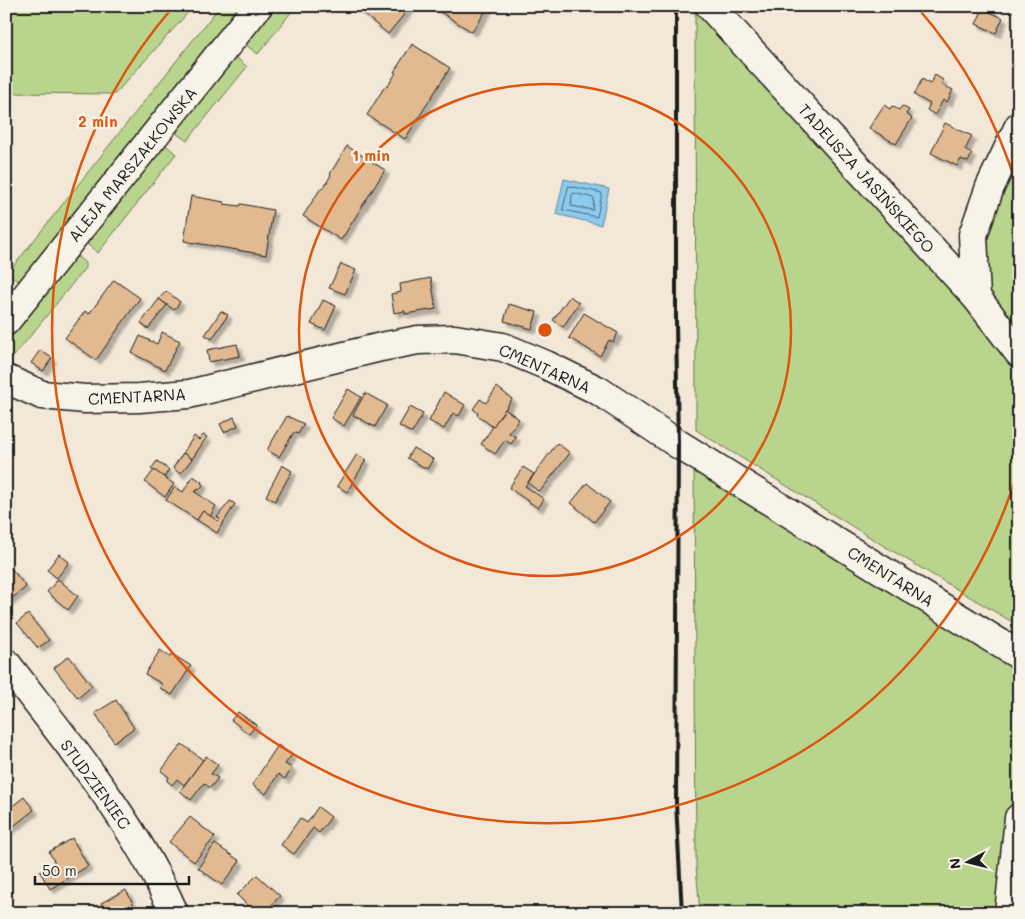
<svg xmlns="http://www.w3.org/2000/svg" width="1025" height="919" font-family="Mali,sans-serif">
  <defs>
    <filter id="shadow"><feDropShadow dx="4.5" dy="4.5" stdDeviation="1" flood-color="#0004"/></filter>
  </defs>
  <rect width="100%" height="100%" fill="#f3e8d7"/>
  <filter id="ink" filterUnits="userSpaceOnUse"><feTurbulence type="fractalNoise" baseFrequency=".02" numOctaves="2"/><feDisplacementMap in="SourceGraphic" scale="10" xChannelSelector="R" yChannelSelector="G"/><feConvolveMatrix kernelMatrix="1 2 1 2 8 2 1 2 1" color-interpolation-filters="sRGB"/></filter>
  <g filter="url(#ink)">
    <g fill="#b9d48c" stroke="#6a7854">
      <path d="M 6,6 L 194,6 L 115,94 L 6,93 Z"/>
      <path d="M 220,6 L 242,6 L 22,281 L 18,281 L 8,273 Z"/>
      <path d="M 272,6 L 296,6 L 258,54 L 247,46 L 247,40 Z"/>
      <path d="M 695,6 L 702,6 L 920,250 L 1019,369 L 1019,626 L 884,546 L 696,430 Z"/>
      <path d="M 231,59 L 238,59 L 247,67 L 187,141 L 177,134 L 178,127 Z"/>
      <path d="M 166,145 L 176,154 L 98,253 L 87,244 L 87,238 L 162,146 Z"/>
      <path d="M 1019,165 L 1019,332 L 988,294 L 983,254 L 1010,168 Z"/>
      <path d="M 73,257 L 78,257 L 85,263 L 85,268 L 7,365 L 7,336 Z"/>
      <path d="M 694,462 L 1019,670 L 1019,775 L 1004,847 L 998,913 L 700,913 L 696,866 Z"/>
    </g>
    <path fill="#8dcbee" stroke="#60859a" d="M 564,179 L 609,189 L 601,225 L 556,214 Z"/>
    <g fill="none" stroke-linecap="round" stroke-linejoin="round">
      <g stroke="#496270" stroke-width="1">
        <path d="M 569,186 L 602,193 L 597,217 L 563,210 Z"/>
        <path d="M 574,193 L 594,198 L 593,210 L 571,206 L 572,195 Z"/>
      </g>
    </g>
    <g fill="#e1ba91" stroke="#1c1c1c" filter="url(#shadow)">
      <path d="M 354,6 L 411,6 L 388,34 Z"/>
      <path d="M 431,6 L 489,6 L 472,32 Z"/>
      <path d="M 983,9 L 1003,18 L 996,33 L 976,24 Z"/>
      <path d="M 412,44 L 450,68 L 405,139 L 367,115 L 385,86 L 387,87 L 396,73 L 394,72 Z"/>
      <path d="M 935,75 L 943,80 L 941,84 L 953,90 L 947,102 L 943,100 L 935,115 L 927,110 L 930,104 L 914,95 L 922,79 L 930,84 Z"/>
      <path d="M 884,105 L 890,109 L 892,106 L 899,110 L 902,106 L 909,110 L 906,114 L 912,118 L 896,144 L 869,128 Z"/>
      <path d="M 945,123 L 972,136 L 965,150 L 972,154 L 968,162 L 961,159 L 957,166 L 931,153 Z"/>
      <path d="M 347,146 L 385,170 L 341,240 L 303,216 L 321,188 L 323,189 L 331,175 L 330,174 Z"/>
      <path d="M 191,196 L 224,202 L 224,204 L 240,206 L 241,204 L 273,210 L 266,255 L 184,241 Z"/>
      <path d="M 341,264 L 356,270 L 345,294 L 329,288 Z"/>
      <path d="M 431,278 L 436,309 L 405,314 L 405,311 L 394,313 L 391,294 L 401,292 L 400,284 Z"/>
      <path d="M 114,280 L 140,298 L 96,360 L 65,338 L 85,311 L 89,314 Z"/>
      <path d="M 166,291 L 180,302 L 174,310 L 159,299 Z"/>
      <path d="M 570,296 L 579,303 L 563,327 L 553,320 Z"/>
      <path d="M 159,299 L 167,305 L 148,329 L 141,323 Z"/>
      <path d="M 323,300 L 336,306 L 325,330 L 311,324 Z"/>
      <path d="M 509,304 L 537,312 L 532,329 L 504,321 Z"/>
      <path d="M 221,311 L 228,315 L 212,339 L 205,335 Z"/>
      <path d="M 584,313 L 618,333 L 613,342 L 609,340 L 600,356 L 569,338 Z"/>
      <path d="M 162,332 L 180,341 L 165,370 L 132,353 L 140,336 L 157,344 Z"/>
      <path d="M 237,344 L 240,356 L 209,362 L 207,350 Z"/>
      <path d="M 40,350 L 52,358 L 43,371 L 31,363 Z"/>
      <path d="M 497,387 L 512,399 L 493,427 L 477,415 L 478,413 L 473,409 L 480,399 L 486,403 Z"/>
      <path d="M 348,389 L 361,397 L 344,426 L 331,418 Z"/>
      <path d="M 444,392 L 465,405 L 459,416 L 453,413 L 444,429 L 429,421 Z"/>
      <path d="M 365,393 L 387,405 L 375,427 L 353,415 Z"/>
      <path d="M 410,407 L 423,414 L 412,433 L 399,426 Z"/>
      <path d="M 505,409 L 519,419 L 509,433 L 516,437 L 511,444 L 505,440 L 495,454 L 481,444 Z"/>
      <path d="M 287,416 L 304,424 L 298,434 L 294,432 L 279,457 L 267,450 Z"/>
      <path d="M 234,417 L 238,426 L 224,432 L 220,424 Z"/>
      <path d="M 203,435 L 207,437 L 192,459 L 183,453 L 194,436 L 199,440 Z"/>
      <path d="M 557,443 L 570,453 L 541,490 L 538,491 L 528,483 Z"/>
      <path d="M 413,448 L 433,459 L 427,469 L 407,458 Z"/>
      <path d="M 183,453 L 192,459 L 180,474 L 173,468 Z"/>
      <path d="M 357,454 L 366,460 L 347,492 L 337,486 Z"/>
      <path d="M 157,461 L 169,470 L 164,477 L 151,469 Z"/>
      <path d="M 282,465 L 292,471 L 275,501 L 266,496 Z"/>
      <path d="M 523,467 L 534,474 L 525,486 L 544,499 L 538,508 L 509,488 Z"/>
      <path d="M 154,470 L 174,484 L 165,497 L 145,482 Z"/>
      <path d="M 193,476 L 202,482 L 201,483 L 203,485 L 199,490 L 198,489 L 195,492 L 216,506 L 210,516 L 203,511 L 197,520 L 166,500 L 175,487 L 183,492 Z"/>
      <path d="M 587,483 L 610,502 L 594,522 L 571,503 Z"/>
      <path d="M 230,501 L 235,504 L 217,533 L 197,520 L 203,511 L 218,521 L 220,519 L 217,517 Z"/>
      <path d="M 59,554 L 69,562 L 57,578 L 47,570 Z"/>
      <path d="M 11,568 L 26,587 L 6,603 L 6,572 Z"/>
      <path d="M 58,579 L 78,596 L 68,610 L 47,592 Z"/>
      <path d="M 28,614 L 49,640 L 38,648 L 17,623 Z"/>
      <path d="M 160,650 L 170,657 L 172,654 L 191,666 L 172,695 L 160,688 L 162,684 L 145,674 Z"/>
      <path d="M 69,656 L 92,686 L 78,698 L 54,668 Z"/>
      <path d="M 116,700 L 134,728 L 114,742 L 95,713 Z"/>
      <path d="M 238,712 L 256,725 L 249,734 L 231,720 Z"/>
      <path d="M 182,744 L 203,760 L 184,785 L 177,779 L 172,785 L 167,781 L 169,777 L 161,771 Z"/>
      <path d="M 278,745 L 292,755 L 285,764 L 292,768 L 285,779 L 278,774 L 266,794 L 252,785 Z"/>
      <path d="M 206,756 L 218,765 L 211,774 L 218,778 L 210,788 L 204,783 L 191,800 L 180,791 Z"/>
      <path d="M 24,797 L 34,810 L 6,832 L 6,811 Z"/>
      <path d="M 318,807 L 331,817 L 319,833 L 313,828 L 294,854 L 281,845 L 300,818 L 307,823 Z"/>
      <path d="M 190,817 L 215,837 L 194,862 L 169,842 Z"/>
      <path d="M 72,838 L 88,866 L 50,889 L 40,872 L 55,863 L 49,852 Z"/>
      <path d="M 215,844 L 240,861 L 222,885 L 198,868 Z"/>
      <path d="M 257,875 L 280,896 L 264,913 L 256,913 L 237,895 Z"/>
      <path d="M 126,890 L 138,913 L 104,913 L 106,912 L 101,903 Z"/>
    </g>
    <g fill="none" stroke-linecap="round" stroke-linejoin="round">
      <g stroke="#1c1c1c" stroke-width="31">
        <g id="minor">
          <path d="M 710,6 L 976,297 L 1019,353"/>
          <path d="M 976,297 L 973,235 L 990,187 L 1019,126"/>
          <path d="M 6,379 L 42,395 L 85,399 L 139,398 L 189,394 L 381,347 L 418,340 L 455,339 L 503,347 L 546,365 L 599,391 L 678,444 L 1019,655"/>
          <path d="M 1009,913 L 1019,818"/>
        </g>
      </g>
      <g stroke="#1c1c1c" stroke-width="31">
        <g id="major">
          <path d="M 6,321 L 258,6"/>
          <path d="M 6,663 C 66,741 135,822 174,913"/>
        </g>
      </g>
      <use href="#minor" stroke="#f7f3e8" stroke-width="28"/>
      <use href="#major" stroke="#f7f3e8" stroke-width="28"/>
      <path stroke="#1c1c1c" stroke-width="4" d="M 676,6 L 676,323 L 678,444 L 676,803 L 682,913"/>
    </g>
  </g>
  <g fill="none" stroke="#de560d" stroke-width="2.5">
    <circle cx="545" cy="330" r="246"/>
    <path d="M1018 470A493 493 0 1 1 173 7M917 7A493 493 0 0 1 1018 190"/>
  </g>
  <g text-anchor="middle" dominant-baseline="central" stroke-width="5" stroke-linejoin="round" paint-order="stroke">
    <g font-size="16" fill="#1c1c1c" stroke="#f7f3e8">
      <text transform="translate(132 164) rotate(-51)">ALEJA MARSZAŁKOWSKA</text>
      <text transform="translate(867 178) rotate(48)">TADEUSZA JASIŃSKIEGO</text>
      <text transform="translate(545 368) rotate(24)">CMENTARNA</text>
      <text transform="translate(137 396) rotate(-3)">CMENTARNA</text>
      <text transform="translate(891 576) rotate(32)">CMENTARNA</text>
      <text transform="translate(96 784) rotate(54)">STUDZIENIEC</text>
    </g>
  </g>
  <circle cx="545" cy="330" r="8" fill="#de560d" stroke="#f7f3e8" stroke-width="2.5"/>
  <g font-size="15" text-anchor="middle" font-weight="bold" fill="#de560d" stroke="#f7f3e8" stroke-width="5" stroke-linejoin="round" paint-order="stroke">
    <text x="98" y="127">2 min</text>
    <text x="371" y="161">1 min</text>
  </g>
  <rect width="1025" height="919" fill="none" stroke="#f7f3e8" stroke-width="25"/>
  <rect x="12" y="12" width="1000" height="894" fill="none" stroke="#1c1c1c" stroke-width="2" filter="url(#ink)"/>
  <g transform="translate(968 862) rotate(263)" stroke="#f7f3e8" stroke-width="4" paint-order="stroke">
  <path d="M0-4L9 19L0 12L-9 19Z" fill="#1c1c1c"/>
  <text y="-8" font-size="14" font-weight="bold" text-anchor="middle" fill="#1c1c1c">N</text>
  </g>
  <path d="M35 876v8h154v-8" fill="none" stroke="#1c1c1c" stroke-width="2.5"/>
  <text x="42" y="876" font-size="15" fill="#1c1c1c" stroke="#f7f3e8" stroke-width="4" paint-order="stroke">50 m</text>
</svg>
